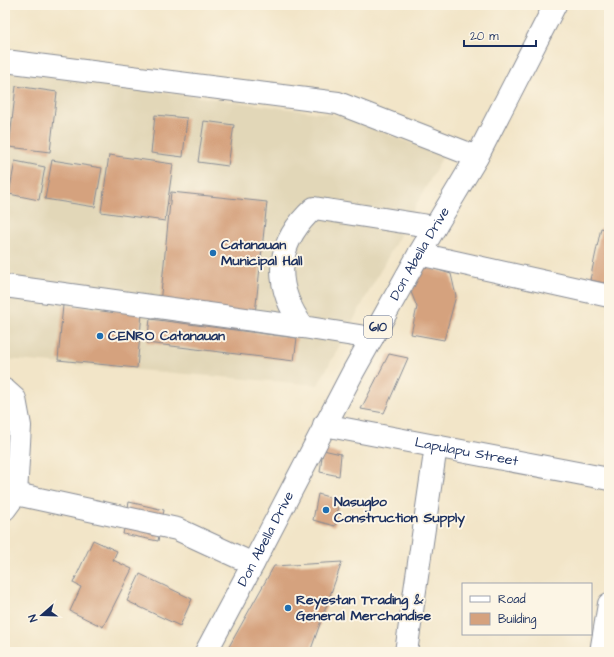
<svg xmlns="http://www.w3.org/2000/svg" width="614" height="657" font-family="'Architects Daughter',sans-serif">
  <rect width="100%" height="100%" fill="#fcf5e5"/>
  <filter id="ink" filterUnits="userSpaceOnUse"><feTurbulence type="fractalNoise" baseFrequency=".025" numOctaves="2"/><feDisplacementMap in="SourceGraphic" scale="8" xChannelSelector="R" yChannelSelector="G"/><feConvolveMatrix kernelMatrix="1 2 1 2 8 2 1 2 1" color-interpolation-filters="sRGB"/></filter>
  <filter id="wash" filterUnits="userSpaceOnUse"><feTurbulence type="fractalNoise" baseFrequency=".012" numOctaves="4" result="noise"/><feDisplacementMap in="SourceGraphic" scale="16" xChannelSelector="R" yChannelSelector="G"/><feGaussianBlur stdDeviation="0.9" result="paint"/><feColorMatrix in="noise" values="0 0 0 0 0 0 0 0 0 0 0 0 0 0 0 0 0 1.4 0 .05"/><feComposite in="paint" operator="in"/></filter>
  <g filter="url(#wash)">
    <rect width="100%" height="100%" fill="#f2e5c8"/>
    <path fill="#e2d7b8" d="M 5,71 L 342,116 L 443,156 L 318,385 L 5,359 Z"/>
    <g id="blocks">
      <g fill="#d5a27e">
        <path d="M 16,86 L 57,92 L 50,152 L 9,147 Z"/>
        <path d="M 155,115 L 187,118 L 183,157 L 151,153 Z"/>
        <path d="M 204,121 L 234,125 L 228,166 L 198,162 Z"/>
        <path d="M 109,155 L 173,164 L 165,221 L 101,212 Z"/>
        <path d="M 52,160 L 102,168 L 95,207 L 45,199 Z"/>
        <path d="M 15,161 L 45,167 L 39,200 L 9,194 Z"/>
        <path d="M 5,177 L 10,178 L 6,197 L 5,197 Z"/>
        <path d="M 171,192 L 267,202 L 255,314 L 160,304 Z"/>
        <path d="M 601,228 L 609,230 L 609,284 L 590,280 Z"/>
        <path d="M 425,266 L 451,274 L 456,296 L 444,340 L 411,334 L 417,307 L 411,292 Z"/>
        <path d="M 63,305 L 142,313 L 137,368 L 58,360 Z"/>
        <path d="M 150,319 L 297,338 L 294,361 L 147,343 Z"/>
        <path d="M 389,354 L 408,358 L 384,413 L 361,409 Z"/>
        <path d="M 323,450 L 341,454 L 339,476 L 320,472 Z"/>
        <path d="M 318,494 L 339,500 L 335,526 L 313,520 Z"/>
        <path d="M 129,502 L 164,510 L 158,541 L 123,534 Z"/>
        <path d="M 93,540 L 117,551 L 113,560 L 132,569 L 103,627 L 70,611 L 81,587 L 73,583 Z"/>
        <path d="M 342,562 L 310,652 L 226,652 L 274,566 Z"/>
        <path d="M 140,574 L 192,599 L 180,626 L 127,601 Z"/>
      </g>
    </g>
  </g>
  <g filter="url(#ink)">
    <use href="#blocks" fill-opacity="0" stroke="#868a93" stroke-width="1"/>
    <g fill="none" stroke-linecap="round" stroke-linejoin="round">
      <g stroke="#868a93" stroke-width="24">
        <g id="minor">
          <path d="M 5,61 L 338,103 L 477,157"/>
          <path d="M 419,254 L 609,296"/>
          <path d="M 5,286 L 303,327"/>
          <path d="M 372,338 L 303,327 C 273,285 274,244 314,208 L 435,227"/>
          <path d="M 5,390 L 15,399 L 20,426 L 16,494"/>
          <path id="s1" d="M 324,425 L 609,479"/>
          <path d="M 5,509 L 16,494 L 177,529 L 253,564"/>
          <path d="M 406,652 L 436,446"/>
          <path d="M 601,652 L 609,604"/>
        </g>
      </g>
      <g stroke="#868a93" stroke-width="24">
        <g id="major">
          <path id="s2" d="M 206,652 L 253,564 L 353,372 L 419,254 L 477,157 L 555,5"/>
        </g>
      </g>
      <use href="#minor" stroke="#fff" stroke-width="22"/>
      <use href="#major" stroke="#fff" stroke-width="22"/>
    </g>
  </g>
  <g fill="#1f6fb2" stroke="#fcf5e5" stroke-width="1.5">
    <circle cx="213" cy="253" r="4"/>
    <circle cx="100" cy="336" r="4"/>
    <circle cx="326" cy="510" r="4"/>
    <circle cx="288" cy="608" r="4"/>
  </g>
  <g text-anchor="middle" dominant-baseline="central" stroke-width="4" stroke-linejoin="round" paint-order="stroke">
    <rect fill="#fcf5e5" stroke="#5e6a86" stroke-width="1" x="364" y="316" width="28" height="22" rx="3"/>
    <g font-size="13" font-weight="bold" fill="#1b2f5e">
      <text x="378" y="327">610</text>
    </g>
    <g font-size="14" font-weight="bold" fill="#1b2f5e" stroke="#fcf5e5" text-anchor="start">
      <text x="221" y="245">Catanauan<tspan x="221" dy="16">Municipal Hall</tspan></text>
      <text x="108" y="336">CENRO Catanauan</text>
      <text x="334" y="502">Nasugbo<tspan x="334" dy="16">Construction Supply</tspan></text>
      <text x="296" y="600">Reyestan Trading &amp;<tspan x="296" dy="16">General Merchandise</tspan></text>
    </g>
    <g font-size="14" fill="#1b2f5e" stroke="#fcf5e5">
      <text stroke="none"><textPath href="#s2" startOffset="452">Don Abella Drive</textPath></text>
      <text stroke="none"><textPath href="#s1" startOffset="145">Lapulapu Street</textPath></text>
      <text stroke="none"><textPath href="#s2" startOffset="128">Don Abella Drive</textPath></text>
    </g>
  </g>
  <rect width="614" height="657" fill="none" stroke="#fcf5e5" stroke-width="20"/>
  <rect x="462" y="583" width="130" height="52" fill="#fcf5e5" stroke="#a2a6af"/>
  <rect x="470" y="596" width="20" height="6" fill="#ffffff" stroke="#a2a6af"/>
  <text x="498" y="603" font-size="12" fill="#1b2f5e">Road</text>
  <rect x="470" y="613" width="20" height="12" fill="#d5a27e" stroke="#a2a6af"/>
  <text x="498" y="623" font-size="12" fill="#1b2f5e">Building</text>
  <g transform="translate(42 615) rotate(250)" stroke="#fcf5e5" stroke-width="3" paint-order="stroke">
  <path d="M0-3L7 15L0 10L-7 15Z" fill="#1b2f5e"/>
  <text y="-6" font-size="11" font-weight="bold" text-anchor="middle" fill="#1b2f5e">N</text>
  </g>
  <path d="M464 40v6h72v-6" fill="none" stroke="#1b2f5e" stroke-width="2"/>
  <text x="470" y="40" font-size="12" fill="#1b2f5e" stroke="#fcf5e5" stroke-width="3" paint-order="stroke">20 m</text>
</svg>
